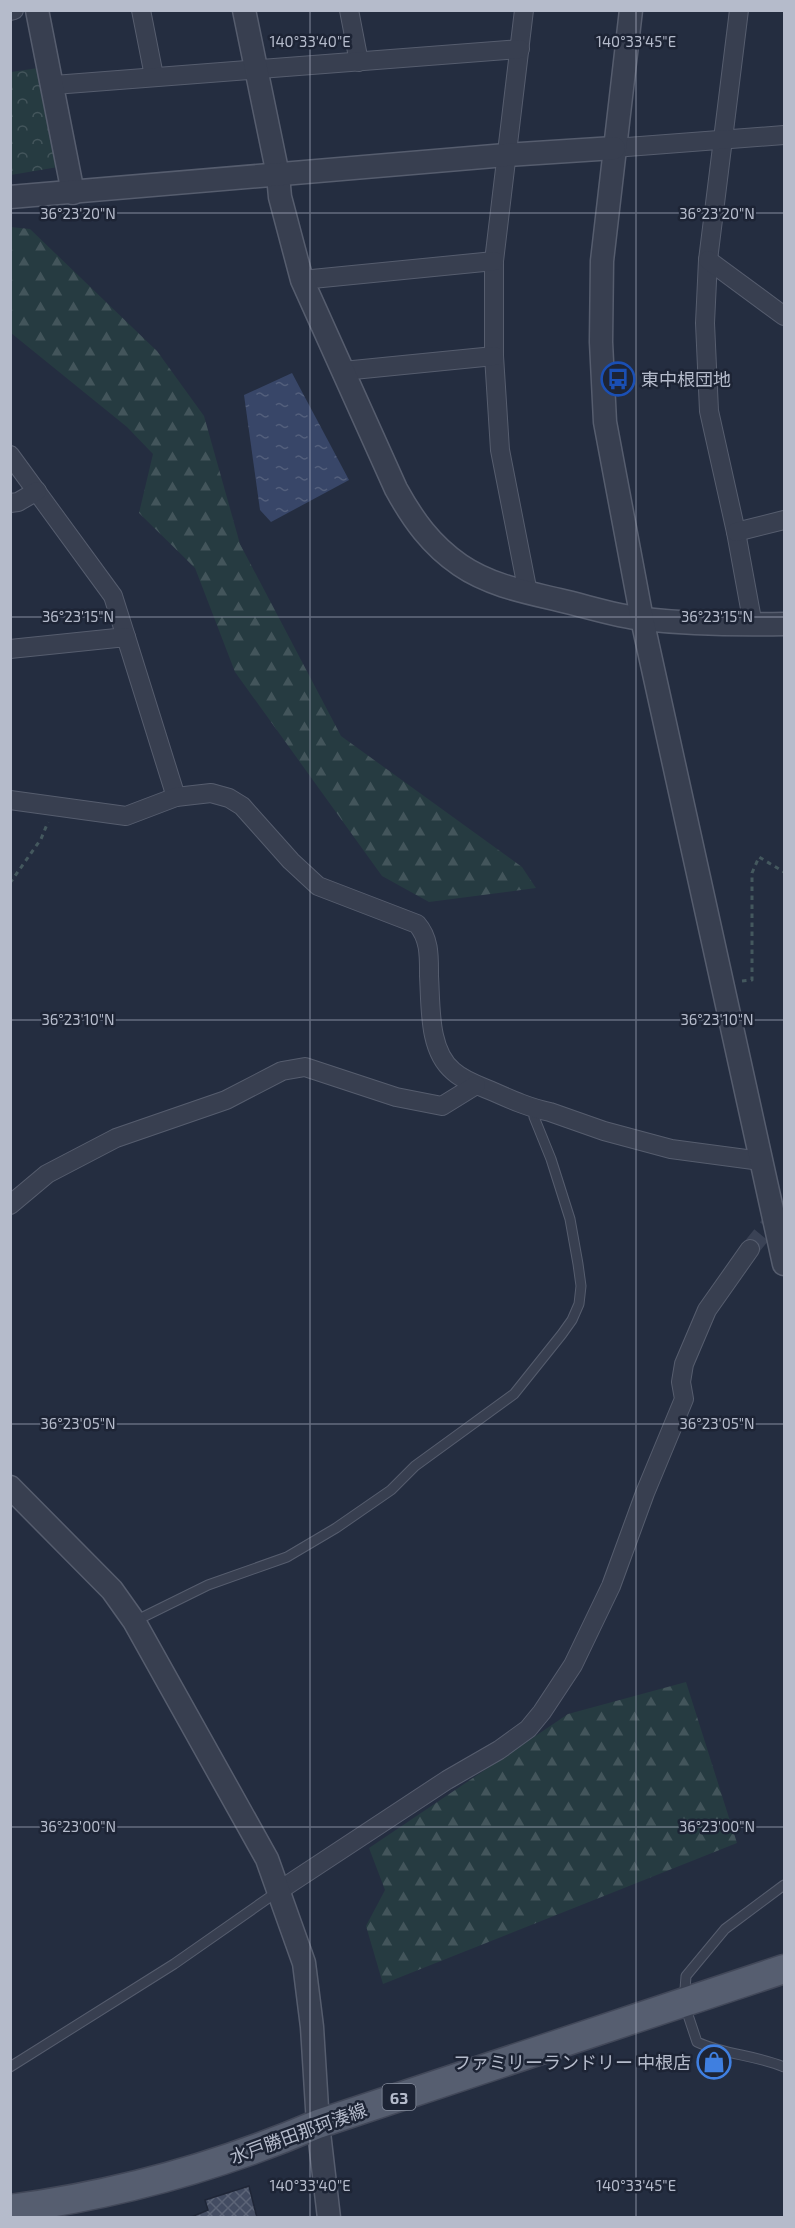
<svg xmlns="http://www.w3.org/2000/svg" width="795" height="2228" font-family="'Exo 2','Noto Sans JP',sans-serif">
  <defs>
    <pattern id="forest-firs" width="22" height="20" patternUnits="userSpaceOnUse" patternTransform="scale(1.5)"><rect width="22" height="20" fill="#263b41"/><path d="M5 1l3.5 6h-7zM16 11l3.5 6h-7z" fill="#43555b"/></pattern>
    <pattern id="park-crowns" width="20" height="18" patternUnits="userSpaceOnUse" patternTransform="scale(1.5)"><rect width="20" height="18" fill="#263b41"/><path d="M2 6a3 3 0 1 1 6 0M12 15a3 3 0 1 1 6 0" fill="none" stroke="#43555b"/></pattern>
    <pattern id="water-ripples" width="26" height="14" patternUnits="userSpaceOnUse" patternTransform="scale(1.5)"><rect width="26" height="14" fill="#384668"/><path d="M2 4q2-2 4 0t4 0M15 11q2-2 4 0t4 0" fill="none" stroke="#535f7c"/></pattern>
    <pattern id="building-cross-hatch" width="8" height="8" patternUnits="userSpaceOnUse" patternTransform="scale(1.5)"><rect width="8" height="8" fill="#434c62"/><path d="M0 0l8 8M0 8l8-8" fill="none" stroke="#5c6477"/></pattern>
  </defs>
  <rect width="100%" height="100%" fill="#242d40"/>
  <g fill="url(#forest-firs)">
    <path d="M 11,227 L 30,229 L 157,351 L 204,416 L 240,544 L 341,736 L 522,867 L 536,888 L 429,902 L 382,876 L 235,672 L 195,568 L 139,513 L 153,454 L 127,427 L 11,333 Z"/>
    <path d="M 686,1682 L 737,1843 L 383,1984 L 366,1926 L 385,1890 L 369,1848 L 568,1714 Z"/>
  </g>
  <path fill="url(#park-crowns)" d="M 38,68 L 58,167 L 11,175 L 11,72 Z"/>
  <path fill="url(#water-ripples)" d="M 292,373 L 349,480 L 271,522 L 260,510 L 244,395 Z"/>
  <path fill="url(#building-cross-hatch)" stroke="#1f2637" stroke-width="1.5" d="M 249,2186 L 257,2218 L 189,2218 L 208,2210 L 205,2200 Z"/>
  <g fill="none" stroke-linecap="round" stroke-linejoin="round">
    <path stroke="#3a4255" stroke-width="18" stroke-dasharray="18 9" stroke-linecap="butt" d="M 750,1249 L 784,1207"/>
    <g stroke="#565d6e" stroke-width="11">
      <g id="service">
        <path d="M 135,1621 L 208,1585 L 287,1557 L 336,1528 L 391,1490 L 415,1466 L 514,1394 L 562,1334 L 572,1320 L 579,1304 L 581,1286 L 578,1264 L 570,1219 L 551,1159 L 534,1117 L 534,1109"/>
        <path d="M 784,1885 L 725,1929 L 686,1976 L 684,2003 L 697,2042 C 725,2055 756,2055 784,2067"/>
        <path d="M 10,2067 L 174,1964 L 277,1892"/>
      </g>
    </g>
    <g stroke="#565d6e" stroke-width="20">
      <g id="minor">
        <path d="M 141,10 L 154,76"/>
        <path d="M 349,10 L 359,62"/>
        <path d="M 524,10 L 494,261 L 494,356 L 500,450 L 528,593"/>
        <path d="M 739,10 L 708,260 L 705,323 L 709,411 L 736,532 L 753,625"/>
        <path d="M 10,11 L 14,10"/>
        <path d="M 54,85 L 520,49"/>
        <path d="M 614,148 L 784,135"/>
        <path d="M 708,260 L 784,316"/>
        <path d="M 302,280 L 494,261"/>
        <path d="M 343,371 L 494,356"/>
        <path d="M 10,455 L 113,596 L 126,637"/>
        <path d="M 10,503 L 18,502 L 37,491"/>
        <path d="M 736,532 L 784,520"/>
        <path d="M 10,649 L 126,637 L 176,797"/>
        <path d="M 10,800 L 126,816 L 176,797 L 211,793 L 229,798 L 242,806 L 291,861 L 318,886 L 417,924 C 430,939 429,957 429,976 C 431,1006 428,1050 453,1071 C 464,1081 480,1086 494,1092 C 512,1100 530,1108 550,1112 L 604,1131 L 671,1149 L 761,1161"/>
        <path d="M 10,1205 L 47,1174 L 116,1138 L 226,1100 L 282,1071 L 305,1067 L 396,1097 L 442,1106 L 476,1085"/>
        <path d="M 280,1890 L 447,1780 L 499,1750 L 528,1729 L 542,1712 L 573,1665 L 611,1586 L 645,1493 L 684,1399 L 681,1382 L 684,1364 L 707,1310 L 750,1249"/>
      </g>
    </g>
    <g stroke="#565d6e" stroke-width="25">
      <g id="tertiary">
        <path d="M 37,10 L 73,193"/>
        <path d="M 244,10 L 278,175 L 280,197 L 302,280 L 396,489 C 413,520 431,545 460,565 C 489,585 525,592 559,600 C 586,606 615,616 643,619 C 689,624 738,625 784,624"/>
        <path d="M 631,10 L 602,261 L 601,342 L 605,422 L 642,619 L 784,1264"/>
        <path d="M 10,197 L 506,155 L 614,148"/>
        <path d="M 10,1487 L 112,1590 L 134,1621 L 267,1859 L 304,1963 L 312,2027 L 318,2124 L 329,2218"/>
      </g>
    </g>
    <g stroke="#424859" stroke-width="31">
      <path id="primary" d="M 10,2209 C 116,2195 220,2166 318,2124 L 784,1969"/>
    </g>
    <g stroke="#44585e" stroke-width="3" stroke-dasharray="4.5 4.5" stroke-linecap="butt">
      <path d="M 10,883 L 41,839 L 48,822"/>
      <path d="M 742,981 L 752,980 L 752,873 L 759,857 L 784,872"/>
    </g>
    <use href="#service" stroke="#383f50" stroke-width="9"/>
    <use href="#minor" stroke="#383f50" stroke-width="18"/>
    <use href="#tertiary" stroke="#383f50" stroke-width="22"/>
    <use href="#primary" stroke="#565e70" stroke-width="28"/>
  </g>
  <path fill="none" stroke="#b5bbcb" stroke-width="1.5" stroke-opacity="0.45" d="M 310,10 L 310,2218M 636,10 L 636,2218M 10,213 L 784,213M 10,617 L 784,617M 10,1020 L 784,1020M 10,1424 L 784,1424M 10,1827 L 784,1827"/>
  <defs>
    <g id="bus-ring" transform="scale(1.725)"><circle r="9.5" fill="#1d2435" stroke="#1a4fb4" stroke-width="1.5"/><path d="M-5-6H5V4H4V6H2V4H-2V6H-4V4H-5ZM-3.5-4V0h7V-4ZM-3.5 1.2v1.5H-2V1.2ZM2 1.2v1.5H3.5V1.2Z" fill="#1a4fb4"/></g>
    <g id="shop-ring" transform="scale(1.725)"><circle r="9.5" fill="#1d2435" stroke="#3f7fe0" stroke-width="1.5"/><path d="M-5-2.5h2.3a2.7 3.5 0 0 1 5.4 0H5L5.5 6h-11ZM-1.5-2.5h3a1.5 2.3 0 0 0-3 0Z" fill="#3f7fe0"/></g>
  </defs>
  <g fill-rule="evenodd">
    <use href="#bus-ring" x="618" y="379"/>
    <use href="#shop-ring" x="714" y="2062"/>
  </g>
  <g text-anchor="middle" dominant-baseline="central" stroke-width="5" stroke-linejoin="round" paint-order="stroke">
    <rect fill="#1d2435" stroke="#878e9e" stroke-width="1.5" x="382.5" y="2084" width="33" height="26" rx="4.5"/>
    <g font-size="16" font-weight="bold" fill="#b5bbcb">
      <text x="399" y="2097">63</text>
    </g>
    <g font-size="18" fill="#b5bbcb" stroke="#1d2435" text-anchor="start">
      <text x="641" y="379">東中根団地</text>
      <text x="691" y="2062" text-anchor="end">ファミリーランドリー 中根店</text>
    </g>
    <g font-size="18" fill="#b5bbcb" stroke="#1d2435">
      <text transform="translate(298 2133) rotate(-20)">水戸勝田那珂湊線</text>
    </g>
  </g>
  <g font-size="15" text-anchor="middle" fill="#b5bbcb" stroke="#1d2435" stroke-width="5" stroke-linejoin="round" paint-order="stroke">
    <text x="310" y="47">140°33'40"E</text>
    <text x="636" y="47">140°33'45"E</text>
    <text x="78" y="219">36°23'20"N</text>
    <text x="717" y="219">36°23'20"N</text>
    <text x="78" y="622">36°23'15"N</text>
    <text x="717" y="622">36°23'15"N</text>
    <text x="78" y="1025">36°23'10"N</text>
    <text x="717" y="1025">36°23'10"N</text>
    <text x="78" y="1429">36°23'05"N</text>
    <text x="717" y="1429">36°23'05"N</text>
    <text x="78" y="1832">36°23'00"N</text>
    <text x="717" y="1832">36°23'00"N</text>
    <text x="310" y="2191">140°33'40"E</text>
    <text x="636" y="2191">140°33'45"E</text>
  </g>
  <rect width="795" height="2228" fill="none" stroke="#b5bbcb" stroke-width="24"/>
</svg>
